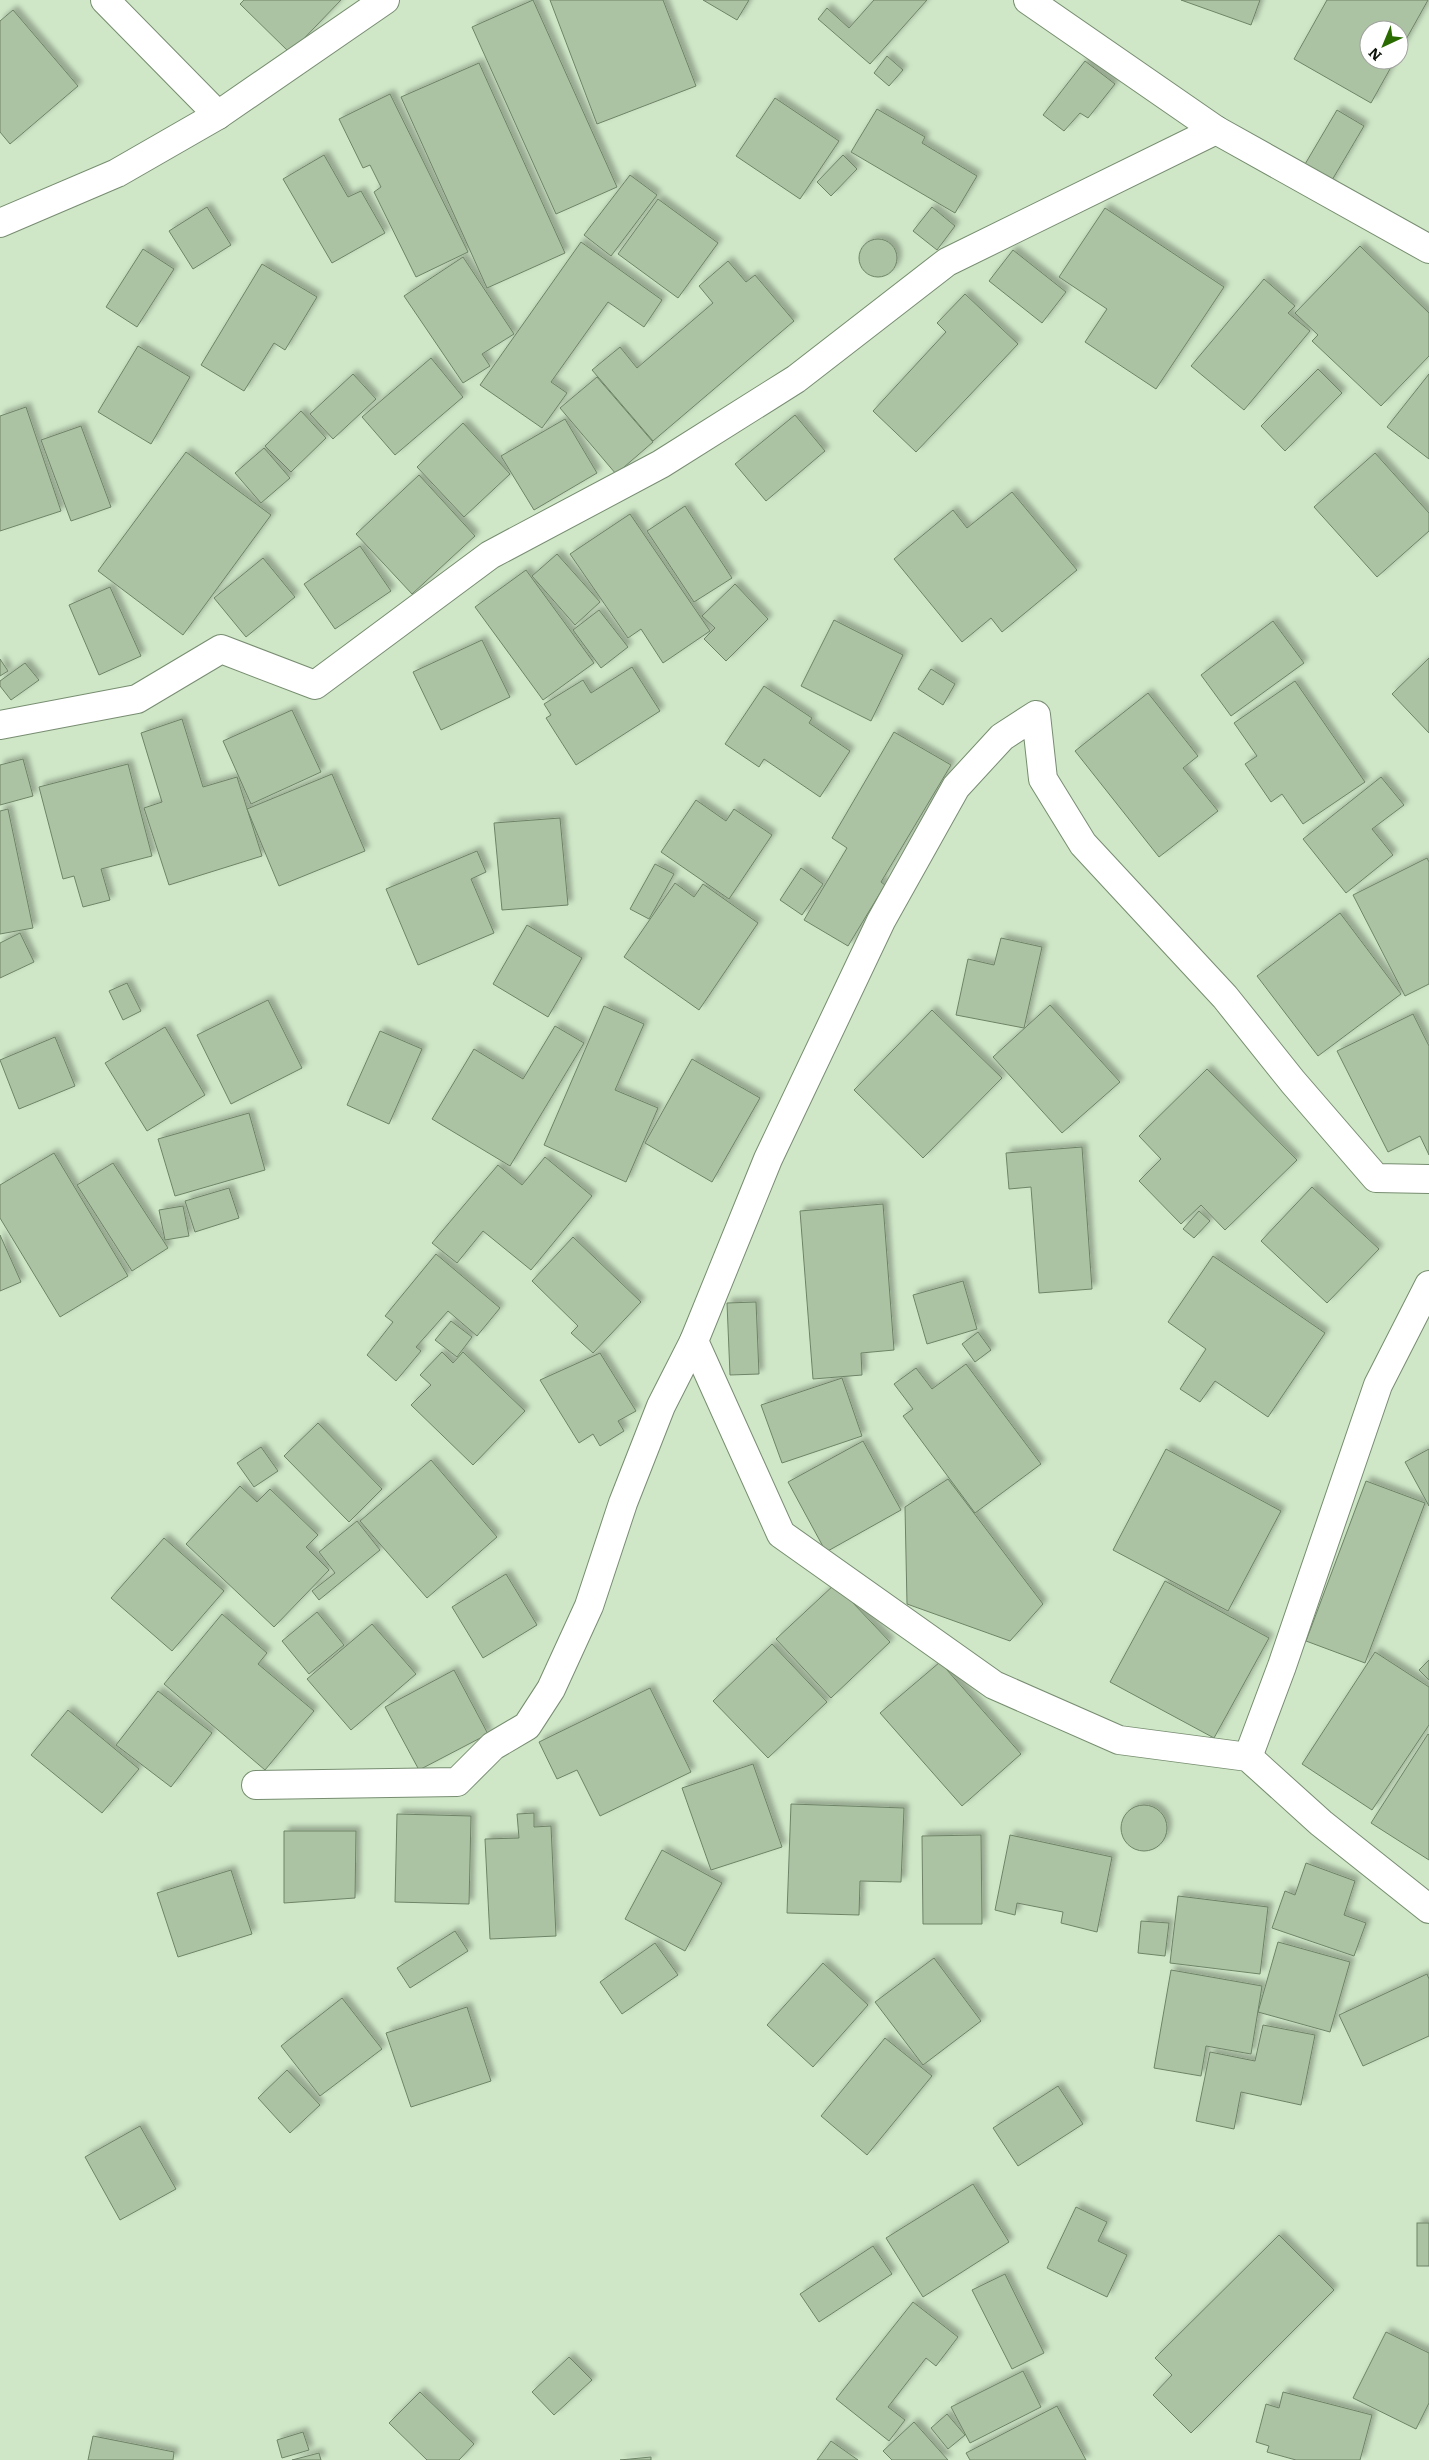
<svg xmlns="http://www.w3.org/2000/svg" width="1429" height="2460" font-family="Literata,serif">
  <defs>
    <filter id="shadow"><feDropShadow dx="4.5" dy="-4.5" stdDeviation="2.5" flood-color="#0004"/></filter>
  </defs>
  <rect width="100%" height="100%" fill="#cfe7c7"/>
  <g fill="#acc3a3" stroke="#6f8467" filter="url(#shadow)">
    <path d="M 244,0 L 341,0 L 290,53 L 240,4 Z"/>
    <path d="M 533,0 L 617,187 L 556,214 L 472,27 Z"/>
    <path d="M 550,0 L 663,0 L 696,86 L 597,124 Z"/>
    <path d="M 703,0 L 749,0 L 737,20 Z"/>
    <path d="M 874,0 L 927,0 L 870,64 L 818,19 L 827,8 L 849,28 Z"/>
    <path d="M 1181,0 L 1260,0 L 1251,25 Z"/>
    <path d="M 1327,0 L 1428,0 L 1399,52 L 1399,30 L 1369,30 L 1369,60 L 1395,60 L 1371,103 L 1294,59 Z"/>
    <path d="M 13,10 L 78,86 L 10,144 L 0,132 L 0,21 Z"/>
    <path d="M 887,56 L 903,70 L 889,86 L 874,73 Z"/>
    <path d="M 1085,61 L 1115,84 L 1088,118 L 1080,113 L 1064,131 L 1043,115 Z"/>
    <path d="M 479,63 L 565,253 L 487,288 L 401,97 Z"/>
    <path d="M 390,94 L 468,252 L 416,277 L 374,192 L 381,187 L 370,165 L 363,168 L 339,119 Z"/>
    <path d="M 775,98 L 839,141 L 800,199 L 736,156 Z"/>
    <path d="M 877,109 L 925,137 L 922,143 L 977,176 L 955,213 L 851,152 Z"/>
    <path d="M 1337,110 L 1364,126 L 1325,192 L 1298,176 Z"/>
    <path d="M 324,155 L 348,197 L 361,191 L 385,233 L 332,263 L 283,179 Z"/>
    <path d="M 843,155 L 857,169 L 831,196 L 817,182 Z"/>
    <path d="M 630,175 L 657,195 L 611,256 L 584,235 Z"/>
    <path d="M 658,199 L 718,243 L 678,298 L 618,254 Z"/>
    <path d="M 207,207 L 231,245 L 193,269 L 169,231 Z"/>
    <path d="M 932,207 L 955,226 L 937,250 L 913,231 Z"/>
    <path d="M 1105,208 L 1224,287 L 1156,389 L 1085,342 L 1107,309 L 1059,277 Z"/>
    <circle cx="878" cy="258" r="19"/>
    <path d="M 581,242 L 662,300 L 644,327 L 608,302 L 551,382 L 567,393 L 542,428 L 480,385 Z"/>
    <path d="M 1360,246 L 1429,313 L 1429,356 L 1381,406 L 1312,341 L 1318,335 L 1295,313 Z"/>
    <path d="M 143,249 L 174,269 L 137,327 L 106,307 Z"/>
    <path d="M 1013,250 L 1066,292 L 1042,323 L 989,281 Z"/>
    <path d="M 463,257 L 514,334 L 482,354 L 490,366 L 463,383 L 404,296 Z"/>
    <path d="M 728,261 L 746,282 L 755,275 L 794,321 L 653,441 L 592,370 L 620,347 L 637,368 L 713,303 L 699,286 Z"/>
    <path d="M 262,264 L 317,297 L 285,350 L 274,343 L 244,391 L 201,365 Z"/>
    <path d="M 1264,279 L 1295,306 L 1288,313 L 1310,331 L 1244,410 L 1191,366 Z"/>
    <path d="M 965,294 L 1018,344 L 916,452 L 873,411 L 946,332 L 937,323 Z"/>
    <path d="M 138,346 L 190,377 L 151,444 L 98,412 Z"/>
    <path d="M 431,358 L 463,397 L 395,455 L 362,417 Z"/>
    <path d="M 1318,369 L 1342,393 L 1285,451 L 1261,426 Z"/>
    <path d="M 353,374 L 376,399 L 333,439 L 310,414 Z"/>
    <path d="M 1429,374 L 1429,459 L 1387,427 Z"/>
    <path d="M 597,377 L 653,442 L 616,474 L 560,408 Z"/>
    <path d="M 26,407 L 61,511 L 0,531 L 0,416 Z"/>
    <path d="M 301,411 L 326,438 L 291,472 L 265,446 Z"/>
    <path d="M 795,415 L 825,451 L 766,501 L 735,464 Z"/>
    <path d="M 565,419 L 597,473 L 534,510 L 501,456 Z"/>
    <path d="M 463,423 L 510,474 L 464,517 L 417,467 Z"/>
    <path d="M 81,426 L 111,507 L 71,521 L 41,440 Z"/>
    <path d="M 264,448 L 290,478 L 261,503 L 235,473 Z"/>
    <path d="M 186,452 L 271,515 L 183,635 L 98,571 Z"/>
    <path d="M 1375,453 L 1429,513 L 1429,531 L 1377,577 L 1314,507 Z"/>
    <path d="M 419,475 L 475,536 L 412,594 L 356,534 Z"/>
    <path d="M 1012,492 L 1077,570 L 1002,632 L 991,618 L 962,642 L 894,559 L 953,510 L 967,528 Z"/>
    <path d="M 685,506 L 732,578 L 694,602 L 647,531 Z"/>
    <path d="M 630,514 L 710,631 L 663,663 L 641,629 L 628,638 L 570,554 Z"/>
    <path d="M 360,546 L 391,591 L 335,629 L 304,584 Z"/>
    <path d="M 557,554 L 600,602 L 575,625 L 532,576 Z"/>
    <path d="M 263,558 L 295,597 L 246,637 L 214,598 Z"/>
    <path d="M 526,570 L 594,663 L 543,700 L 475,607 Z"/>
    <path d="M 735,584 L 768,619 L 726,661 L 704,639 L 715,628 L 702,616 Z"/>
    <path d="M 110,587 L 141,656 L 99,675 L 69,605 Z"/>
    <path d="M 599,610 L 628,647 L 601,668 L 573,630 Z"/>
    <path d="M 834,620 L 903,655 L 871,721 L 801,686 Z"/>
    <path d="M 1273,621 L 1304,663 L 1231,716 L 1201,675 Z"/>
    <path d="M 482,640 L 510,697 L 441,730 L 413,672 Z"/>
    <path d="M 1429,658 L 1429,733 L 1392,694 Z"/>
    <path d="M 0,659 L 8,671 L 0,676 Z"/>
    <path d="M 25,663 L 39,680 L 11,700 L 0,686 L 0,681 Z"/>
    <path d="M 632,667 L 660,711 L 576,765 L 546,718 L 551,715 L 544,704 L 583,680 L 591,693 Z"/>
    <path d="M 931,669 L 955,684 L 943,705 L 918,689 Z"/>
    <path d="M 1295,681 L 1365,782 L 1303,824 L 1282,794 L 1271,802 L 1245,764 L 1257,756 L 1234,723 Z"/>
    <path d="M 764,686 L 812,718 L 809,723 L 850,751 L 820,797 L 764,759 L 759,767 L 725,744 Z"/>
    <path d="M 1148,693 L 1198,756 L 1183,768 L 1218,811 L 1159,857 L 1075,751 Z"/>
    <path d="M 292,710 L 321,772 L 251,804 L 223,741 Z"/>
    <path d="M 182,719 L 203,787 L 237,777 L 262,856 L 169,885 L 144,808 L 162,802 L 141,733 Z"/>
    <path d="M 894,732 L 951,765 L 881,882 L 885,885 L 848,946 L 804,920 L 847,848 L 832,838 Z"/>
    <path d="M 23,759 L 33,796 L 0,805 L 0,765 Z"/>
    <path d="M 128,764 L 152,856 L 101,869 L 110,900 L 83,907 L 74,876 L 63,879 L 39,787 Z"/>
    <path d="M 332,774 L 365,851 L 279,886 L 247,809 Z"/>
    <path d="M 1381,777 L 1404,805 L 1372,829 L 1393,855 L 1346,893 L 1303,839 Z"/>
    <path d="M 696,800 L 726,821 L 734,809 L 772,835 L 729,899 L 661,852 Z"/>
    <path d="M 8,809 L 33,928 L 0,934 L 0,811 Z"/>
    <path d="M 560,818 L 568,905 L 502,910 L 494,823 Z"/>
    <path d="M 477,851 L 486,872 L 471,879 L 494,933 L 418,965 L 386,889 Z"/>
    <path d="M 1427,858 L 1429,862 L 1429,984 L 1405,996 L 1353,895 Z"/>
    <path d="M 655,864 L 674,874 L 649,919 L 630,909 Z"/>
    <path d="M 801,868 L 823,884 L 802,915 L 780,900 Z"/>
    <path d="M 675,883 L 694,897 L 703,884 L 758,923 L 699,1010 L 624,957 Z"/>
    <path d="M 1340,913 L 1401,994 L 1318,1056 L 1257,976 Z"/>
    <path d="M 527,925 L 582,958 L 548,1017 L 493,984 Z"/>
    <path d="M 20,933 L 34,962 L 0,978 L 0,943 Z"/>
    <path d="M 1001,938 L 1042,947 L 1024,1028 L 956,1015 L 968,959 L 994,965 Z"/>
    <path d="M 127,983 L 141,1011 L 123,1020 L 109,991 Z"/>
    <path d="M 268,1000 L 302,1068 L 231,1104 L 197,1035 Z"/>
    <path d="M 1050,1005 L 1120,1082 L 1062,1133 L 993,1057 Z"/>
    <path d="M 604,1006 L 644,1024 L 615,1090 L 658,1108 L 626,1182 L 544,1145 Z"/>
    <path d="M 932,1010 L 1002,1078 L 923,1158 L 854,1090 Z"/>
    <path d="M 1413,1014 L 1429,1046 L 1429,1155 L 1420,1136 L 1388,1152 L 1337,1051 Z"/>
    <path d="M 555,1026 L 584,1043 L 510,1166 L 432,1119 L 474,1049 L 523,1079 Z"/>
    <path d="M 165,1027 L 205,1095 L 147,1131 L 105,1063 Z"/>
    <path d="M 380,1031 L 422,1049 L 389,1124 L 347,1105 Z"/>
    <path d="M 55,1037 L 75,1086 L 19,1109 L 0,1060 Z"/>
    <path d="M 692,1059 L 760,1098 L 712,1182 L 645,1143 Z"/>
    <path d="M 1207,1069 L 1297,1160 L 1225,1230 L 1201,1205 L 1181,1224 L 1139,1181 L 1161,1159 L 1139,1136 Z"/>
    <path d="M 249,1113 L 265,1170 L 175,1196 L 158,1139 Z"/>
    <path d="M 1082,1147 L 1092,1289 L 1039,1293 L 1031,1187 L 1009,1189 L 1006,1153 Z"/>
    <path d="M 54,1153 L 128,1276 L 60,1317 L 0,1218 L 0,1185 Z"/>
    <path d="M 545,1157 L 592,1196 L 531,1270 L 483,1231 L 457,1263 L 432,1243 L 498,1165 L 522,1185 Z"/>
    <path d="M 113,1163 L 168,1248 L 132,1271 L 77,1185 Z"/>
    <path d="M 1312,1187 L 1379,1249 L 1327,1303 L 1261,1241 Z"/>
    <path d="M 229,1188 L 239,1218 L 195,1232 L 185,1201 Z"/>
    <path d="M 883,1204 L 894,1350 L 861,1353 L 862,1375 L 813,1379 L 800,1211 Z"/>
    <path d="M 183,1206 L 189,1236 L 165,1240 L 159,1210 Z"/>
    <path d="M 1199,1211 L 1210,1221 L 1194,1238 L 1183,1229 Z"/>
    <path d="M 0,1235 L 21,1282 L 0,1291 Z"/>
    <path d="M 573,1237 L 641,1302 L 593,1353 L 571,1333 L 578,1326 L 532,1281 Z"/>
    <path d="M 436,1254 L 500,1308 L 477,1336 L 448,1311 L 416,1347 L 421,1351 L 396,1381 L 367,1355 L 393,1322 L 385,1316 Z"/>
    <path d="M 1213,1256 L 1325,1333 L 1268,1417 L 1215,1381 L 1200,1402 L 1180,1389 L 1206,1349 L 1168,1322 Z"/>
    <path d="M 963,1281 L 977,1329 L 927,1344 L 913,1295 Z"/>
    <path d="M 756,1302 L 759,1374 L 730,1375 L 727,1303 Z"/>
    <path d="M 451,1321 L 472,1337 L 457,1357 L 435,1340 Z"/>
    <path d="M 978,1332 L 991,1350 L 975,1362 L 962,1344 Z"/>
    <path d="M 442,1352 L 453,1363 L 463,1352 L 525,1411 L 473,1465 L 411,1405 L 431,1385 L 420,1375 Z"/>
    <path d="M 600,1353 L 636,1411 L 618,1421 L 624,1431 L 600,1446 L 593,1434 L 579,1443 L 540,1380 Z"/>
    <path d="M 966,1364 L 1041,1464 L 975,1513 L 903,1416 L 913,1409 L 894,1384 L 916,1368 L 932,1389 Z"/>
    <path d="M 842,1378 L 862,1436 L 782,1463 L 761,1405 Z"/>
    <path d="M 318,1423 L 382,1489 L 349,1522 L 284,1456 Z"/>
    <path d="M 863,1441 L 901,1510 L 826,1552 L 788,1482 Z"/>
    <path d="M 261,1447 L 278,1471 L 254,1487 L 237,1463 Z"/>
    <path d="M 1166,1449 L 1281,1511 L 1228,1611 L 1113,1550 Z"/>
    <path d="M 1429,1449 L 1429,1506 L 1405,1462 Z"/>
    <path d="M 431,1460 L 497,1537 L 427,1598 L 360,1521 Z"/>
    <path d="M 948,1479 L 1043,1604 L 1010,1641 L 907,1604 L 905,1507 Z"/>
    <path d="M 1366,1481 L 1425,1503 L 1365,1663 L 1306,1641 Z"/>
    <path d="M 240,1486 L 257,1502 L 270,1489 L 318,1535 L 306,1547 L 329,1570 L 274,1627 L 186,1544 Z"/>
    <path d="M 357,1521 L 380,1550 L 319,1600 L 312,1591 L 335,1573 L 319,1552 Z"/>
    <path d="M 164,1538 L 224,1591 L 172,1651 L 111,1598 Z"/>
    <path d="M 506,1574 L 537,1625 L 483,1658 L 452,1607 Z"/>
    <path d="M 1165,1581 L 1269,1638 L 1214,1738 L 1110,1682 Z"/>
    <path d="M 835,1584 L 890,1642 L 831,1698 L 776,1639 Z"/>
    <path d="M 317,1612 L 344,1645 L 309,1674 L 282,1641 Z"/>
    <path d="M 222,1614 L 267,1653 L 258,1664 L 314,1711 L 265,1770 L 164,1684 Z"/>
    <path d="M 372,1624 L 416,1674 L 351,1730 L 307,1679 Z"/>
    <path d="M 772,1644 L 827,1702 L 768,1758 L 713,1701 Z"/>
    <path d="M 1375,1652 L 1429,1687 L 1429,1725 L 1372,1810 L 1302,1764 Z"/>
    <path d="M 1429,1660 L 1429,1680 L 1419,1670 Z"/>
    <path d="M 940,1662 L 1021,1754 L 962,1806 L 880,1713 Z"/>
    <path d="M 454,1670 L 488,1734 L 419,1770 L 385,1707 Z"/>
    <path d="M 650,1688 L 691,1772 L 600,1816 L 577,1770 L 557,1779 L 539,1742 Z"/>
    <path d="M 158,1691 L 212,1733 L 171,1787 L 116,1745 Z"/>
    <path d="M 68,1710 L 139,1769 L 102,1813 L 31,1755 Z"/>
    <path d="M 1428,1734 L 1429,1735 L 1429,1860 L 1371,1823 Z"/>
    <path d="M 753,1764 L 782,1847 L 711,1870 L 682,1788 Z"/>
    <path d="M 791,1804 L 904,1808 L 901,1882 L 860,1881 L 859,1915 L 787,1913 Z"/>
    <circle cx="1144" cy="1828" r="23"/>
    <path d="M 534,1813 L 534,1827 L 551,1826 L 556,1936 L 490,1939 L 485,1839 L 519,1838 L 517,1814 Z"/>
    <path d="M 397,1814 L 471,1816 L 469,1904 L 395,1902 Z"/>
    <path d="M 284,1831 L 356,1831 L 355,1898 L 284,1903 Z"/>
    <path d="M 981,1835 L 982,1924 L 923,1924 L 922,1836 Z"/>
    <path d="M 1010,1835 L 1112,1857 L 1097,1932 L 1061,1923 L 1063,1912 L 1017,1903 L 1015,1915 L 995,1910 Z"/>
    <path d="M 662,1850 L 722,1883 L 685,1951 L 625,1919 Z"/>
    <path d="M 1306,1863 L 1355,1881 L 1344,1915 L 1366,1923 L 1354,1956 L 1272,1928 L 1285,1891 L 1295,1895 Z"/>
    <path d="M 231,1870 L 252,1934 L 178,1957 L 157,1893 Z"/>
    <path d="M 1178,1896 L 1268,1907 L 1260,1974 L 1170,1963 Z"/>
    <path d="M 1141,1921 L 1169,1923 L 1165,1956 L 1138,1953 Z"/>
    <path d="M 455,1931 L 468,1951 L 410,1988 L 397,1968 Z"/>
    <path d="M 1278,1942 L 1350,1962 L 1330,2032 L 1258,2012 Z"/>
    <path d="M 655,1943 L 678,1975 L 622,2014 L 600,1982 Z"/>
    <path d="M 934,1958 L 981,2021 L 923,2065 L 875,2002 Z"/>
    <path d="M 823,1963 L 868,2005 L 813,2067 L 767,2025 Z"/>
    <path d="M 1171,1970 L 1262,1986 L 1251,2054 L 1206,2046 L 1201,2076 L 1154,2068 Z"/>
    <path d="M 1427,1974 L 1429,1979 L 1429,2036 L 1363,2066 L 1339,2015 Z"/>
    <path d="M 342,1998 L 382,2049 L 320,2096 L 281,2046 Z"/>
    <path d="M 467,2007 L 491,2081 L 411,2107 L 386,2033 Z"/>
    <path d="M 1263,2025 L 1315,2035 L 1301,2105 L 1241,2092 L 1234,2129 L 1196,2121 L 1210,2052 L 1255,2061 Z"/>
    <path d="M 885,2038 L 932,2076 L 867,2155 L 821,2116 Z"/>
    <path d="M 287,2070 L 320,2105 L 290,2133 L 258,2098 Z"/>
    <path d="M 1058,2086 L 1083,2124 L 1018,2166 L 993,2128 Z"/>
    <path d="M 140,2126 L 176,2189 L 120,2220 L 85,2157 Z"/>
    <path d="M 973,2184 L 1009,2242 L 923,2297 L 886,2238 Z"/>
    <path d="M 1076,2207 L 1107,2222 L 1098,2241 L 1127,2255 L 1107,2297 L 1047,2268 Z"/>
    <rect x="1417" y="2223" width="12" height="43"/>
    <path d="M 1279,2235 L 1334,2290 L 1191,2433 L 1153,2395 L 1172,2375 L 1155,2358 Z"/>
    <path d="M 873,2246 L 892,2274 L 819,2322 L 800,2294 Z"/>
    <path d="M 1005,2274 L 1044,2353 L 1012,2369 L 972,2290 Z"/>
    <path d="M 913,2302 L 958,2337 L 936,2366 L 926,2358 L 888,2407 L 905,2420 L 889,2441 L 836,2399 Z"/>
    <path d="M 1386,2332 L 1429,2353 L 1429,2403 L 1416,2429 L 1353,2398 Z"/>
    <path d="M 569,2357 L 592,2380 L 554,2415 L 532,2392 Z"/>
    <path d="M 1023,2371 L 1041,2407 L 970,2443 L 951,2407 Z"/>
    <path d="M 420,2392 L 474,2444 L 459,2460 L 427,2460 L 389,2423 Z"/>
    <path d="M 1283,2392 L 1372,2415 L 1360,2460 L 1296,2460 L 1267,2452 L 1269,2446 L 1256,2442 L 1266,2404 L 1279,2408 Z"/>
    <path d="M 1057,2406 L 1086,2460 L 970,2460 L 966,2453 Z"/>
    <path d="M 947,2414 L 965,2435 L 948,2449 L 931,2428 Z"/>
    <path d="M 914,2422 L 948,2460 L 892,2460 L 883,2451 Z"/>
    <path d="M 303,2432 L 309,2450 L 282,2458 L 277,2440 Z"/>
    <path d="M 93,2436 L 174,2452 L 173,2460 L 88,2460 Z"/>
    <path d="M 831,2441 L 858,2460 L 817,2460 Z"/>
    <path d="M 319,2453 L 321,2460 L 292,2460 Z"/>
    <path d="M 651,2457 L 651,2460 L 620,2460 Z"/>
  </g>
  <g fill="none" stroke-linecap="round" stroke-linejoin="round">
    <g stroke="#778d70" stroke-width="30">
      <g id="minor">
        <path d="M 105,0 L 218,115"/>
        <path d="M 1028,0 L 1216,130 L 1429,249"/>
        <path d="M 0,223 L 117,173 L 218,115 L 385,0"/>
        <path d="M 0,725 L 137,699 L 221,649 L 315,685 L 490,555 L 661,464 L 796,379 L 947,262 L 1216,130"/>
        <path d="M 1429,1179 L 1376,1178 L 1293,1082 L 1225,997 L 1083,844 L 1043,779 L 1036,715 L 1002,737 L 956,787 L 881,921 L 768,1159 L 694,1341 L 781,1534 L 994,1685 L 1119,1740 L 1248,1757 L 1321,1823 L 1429,1909"/>
        <path d="M 1248,1757 L 1282,1666 L 1378,1385 L 1429,1285"/>
        <path d="M 256,1785 L 457,1782 L 493,1746 L 527,1726 L 551,1689 L 589,1606 L 623,1503 L 661,1406 L 694,1341"/>
      </g>
    </g>
    <use href="#minor" stroke="#fff" stroke-width="28"/>
  </g>
  <g transform="translate(1384 45) rotate(224)"><circle r="24" fill="#ffffff" stroke="#9fa29d"/>
  <path d="M0-4L9 19L0 12L-9 19Z" fill="#2a6b00"/>
  <text y="-8" font-size="14" font-weight="bold" text-anchor="middle" fill="#0e160b">N</text>
  </g>
</svg>
